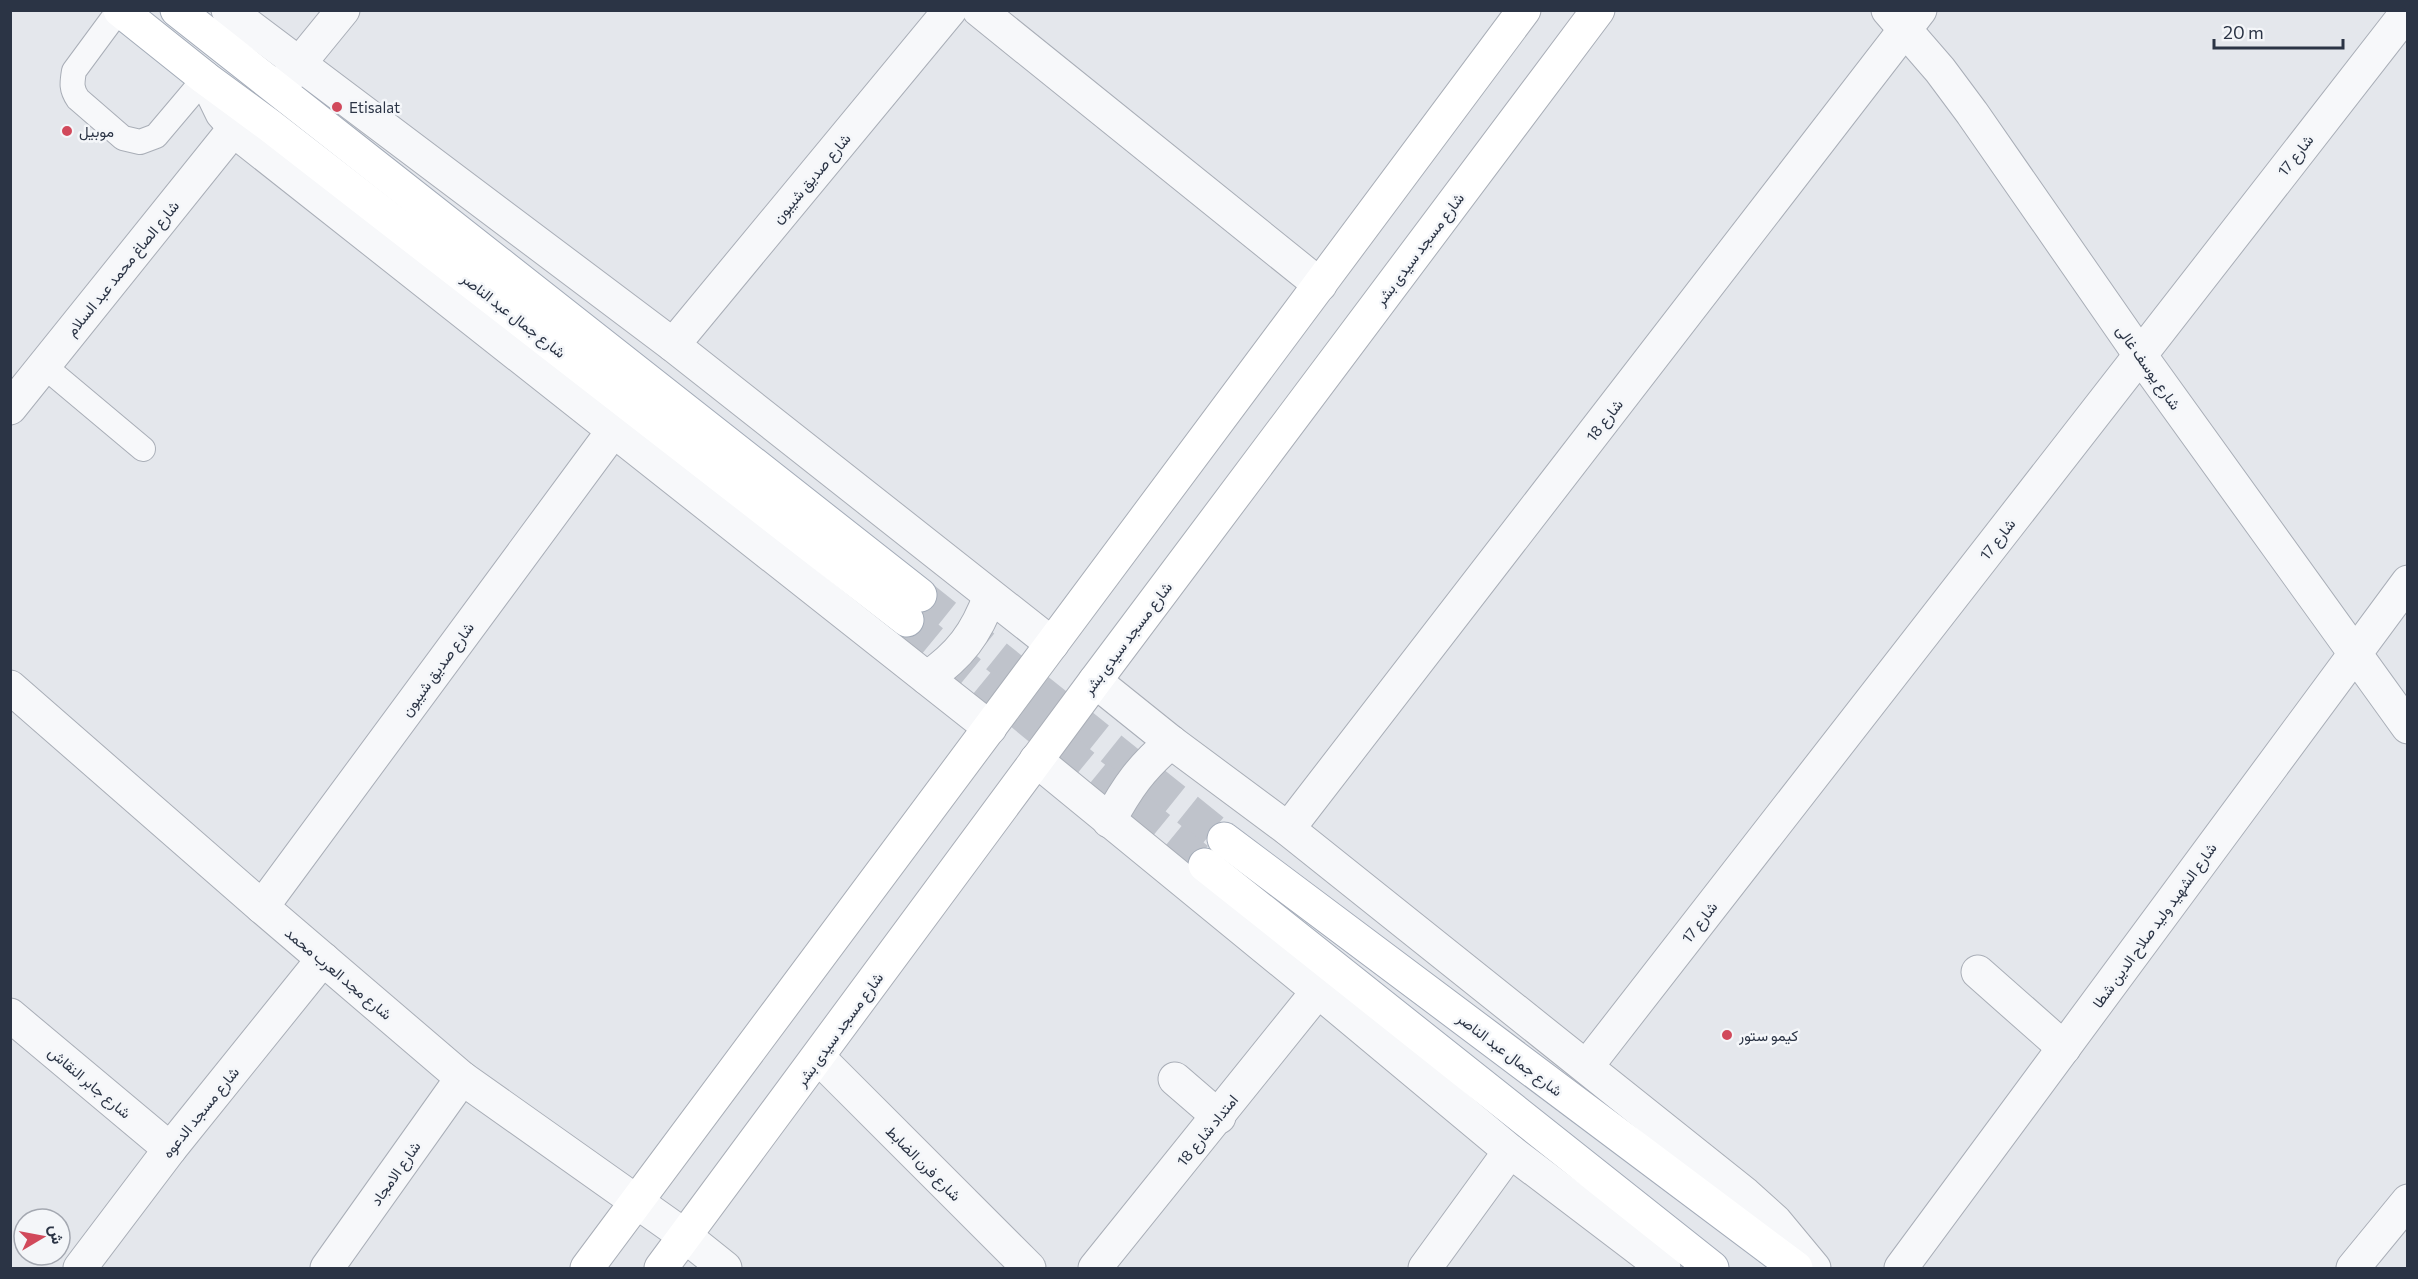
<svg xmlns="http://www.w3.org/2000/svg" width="2418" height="1279" font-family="Commissioner,Vazirmatn,sans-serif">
  <rect width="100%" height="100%" fill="#e4e7ec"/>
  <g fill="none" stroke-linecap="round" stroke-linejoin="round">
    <g stroke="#bfc3cb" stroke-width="33" stroke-dasharray="33 16" stroke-linecap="butt">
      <path d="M 920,595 L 1224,839"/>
      <path d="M 907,620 L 1205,865"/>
    </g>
    <g stroke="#a9aeb7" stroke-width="26">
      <g id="lane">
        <path d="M 119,10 L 74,71 C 72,83 71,89 78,99 L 123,138 L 140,142 L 156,136 L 205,78"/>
        <path d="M 44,366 L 143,449"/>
      </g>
    </g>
    <g stroke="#a9aeb7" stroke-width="35">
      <g id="street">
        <path d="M 228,10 L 673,345 L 1052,644"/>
        <path d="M 979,10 L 1320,285"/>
        <path d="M 1888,10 L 1940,70 L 1972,113 L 2140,355 L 2408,727"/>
        <path d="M 205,78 L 222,113 L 246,140 L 990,728"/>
        <path d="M 285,81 L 343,10"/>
        <path d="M 673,345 L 950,10"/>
        <path d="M 10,408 L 234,129"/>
        <path d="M 927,678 C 960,655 976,634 990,596"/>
        <path d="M 1095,681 L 1171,742 L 1288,829 L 1745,1194 L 1775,1221 L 1814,1268"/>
        <path d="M 10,687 L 262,907 L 462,1078 L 685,1236 L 725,1268"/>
        <path d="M 1036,760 L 1318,991 L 1510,1151 L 1664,1268"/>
        <path d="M 1109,821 C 1128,786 1141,768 1171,742"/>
        <path d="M 1288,829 L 1920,10"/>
        <path d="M 262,907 L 613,431"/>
        <path d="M 1978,972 L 2064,1048"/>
        <path d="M 10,1015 L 170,1149"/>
        <path d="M 818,1057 L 1029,1268"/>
        <path d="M 1587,1066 L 2408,11"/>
        <path d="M 1175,1079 L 1219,1117"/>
        <path d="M 80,1268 L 170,1149 L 323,959"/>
        <path d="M 327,1268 L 462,1078"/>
        <path d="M 1095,1268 L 1318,991"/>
        <path d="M 1425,1268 L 1510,1151"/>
        <path d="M 1901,1268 L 2408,582"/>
        <path d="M 2353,1268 L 2408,1201"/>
      </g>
    </g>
    <g stroke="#a9aeb7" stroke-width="35">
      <g id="secondary">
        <path d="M 587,1268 L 1524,10"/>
        <path d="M 661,1268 L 1095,681 L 1598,10"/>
      </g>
    </g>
    <g stroke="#a3abb8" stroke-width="35">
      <g id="primary">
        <path d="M 120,10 L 205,78 L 269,125 L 907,620"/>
        <path d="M 177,10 L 920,595"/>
        <path d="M 1224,839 L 1796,1268"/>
        <path d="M 1205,865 L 1712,1268"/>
      </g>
    </g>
    <use href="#lane" stroke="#f7f8fa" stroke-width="24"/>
    <use href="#street" stroke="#f7f8fa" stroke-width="33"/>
    <use href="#secondary" stroke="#fff" stroke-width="33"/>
    <use href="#primary" stroke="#fff" stroke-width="33"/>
  </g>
  <g fill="#d1495b" stroke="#f4f6f9" stroke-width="2">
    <circle cx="337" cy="107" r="6"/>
    <circle cx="67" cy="131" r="6"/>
    <circle cx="1727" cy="1035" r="6"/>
  </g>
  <g text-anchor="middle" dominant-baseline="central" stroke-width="5" stroke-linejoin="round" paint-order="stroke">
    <g font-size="15" fill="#2b3445" stroke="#f4f6f9" text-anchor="start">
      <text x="349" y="107">Etisalat</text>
      <text x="79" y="131">موبيل</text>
      <text x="1739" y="1035">كيمو ستور</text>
    </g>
    <g font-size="15" fill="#2b3445" stroke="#f4f6f9">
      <text transform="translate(2295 155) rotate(-52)">شارع 17</text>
      <text transform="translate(811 178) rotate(-50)">شارع صديق شيبون</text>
      <text transform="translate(1419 249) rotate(-53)">شارع مسجد سيدى بشر</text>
      <text transform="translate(122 268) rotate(-51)">شارع الصاغ محمد عبد السلام</text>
      <text transform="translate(514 315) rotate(38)">شارع جمال عبد الناصر</text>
      <text transform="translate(2149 367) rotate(55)">شارع يوسف غالى</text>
      <text transform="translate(1604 420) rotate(-52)">شارع 18</text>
      <text transform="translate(1997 539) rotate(-52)">شارع 17</text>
      <text transform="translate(1127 638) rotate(-53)">شارع مسجد سيدى بشر</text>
      <text transform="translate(437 669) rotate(-54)">شارع صديق شيبون</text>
      <text transform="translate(1699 922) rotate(-52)">شارع 17</text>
      <text transform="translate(2154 925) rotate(-54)">شارع الشهيد وليد صلاح الدين شطا</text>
      <text transform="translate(339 973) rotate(40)">شارع مجد العرب محمد</text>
      <text transform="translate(839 1029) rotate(-54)">شارع مسجد سيدى بشر</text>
      <text transform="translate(1510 1054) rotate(37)">شارع جمال عبد الناصر</text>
      <text transform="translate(90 1082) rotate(40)">شارع جابر النقاش</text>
      <text transform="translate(200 1112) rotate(-51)">شارع مسجد الدعوه</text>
      <text transform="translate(1207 1130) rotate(-51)">امتداد شارع 18</text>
      <text transform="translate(924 1163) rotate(45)">شارع فرن الضابط</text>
      <text transform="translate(395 1173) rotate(-55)">شارع الامجاد</text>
    </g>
  </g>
  <rect width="2418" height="1279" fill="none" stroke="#2b3445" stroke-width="24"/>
  <g transform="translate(42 1237) rotate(80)"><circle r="28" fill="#f4f6f9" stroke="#a4a8b1" stroke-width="1.5"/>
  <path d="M0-4.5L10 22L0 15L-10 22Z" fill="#d1495b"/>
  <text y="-9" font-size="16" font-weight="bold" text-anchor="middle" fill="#2b3445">ش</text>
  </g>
  <path d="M2214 39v9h129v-9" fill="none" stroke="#2b3445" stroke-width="3"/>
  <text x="2223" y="39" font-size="18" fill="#2b3445" stroke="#f4f6f9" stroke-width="4.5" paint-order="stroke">20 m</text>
</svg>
